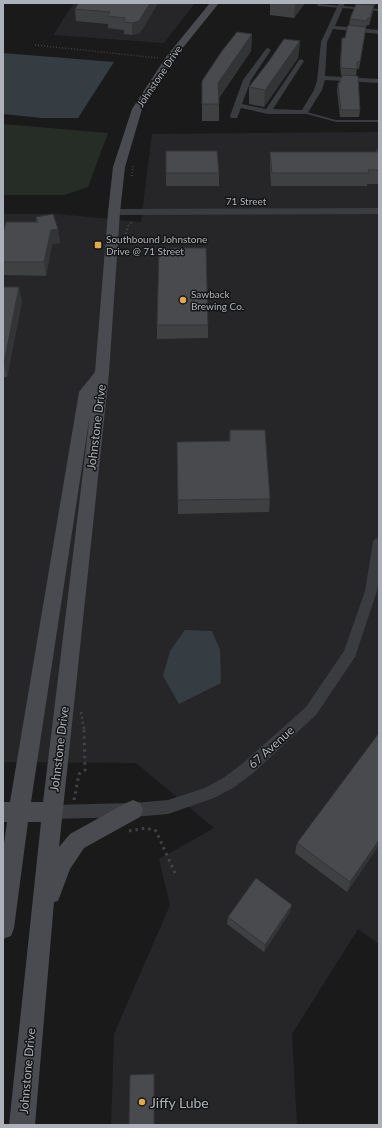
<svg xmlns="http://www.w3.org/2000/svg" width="382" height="1128" font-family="Lato,sans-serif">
  <rect width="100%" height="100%" fill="#1a1a1b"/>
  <g fill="#262628">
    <path d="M 74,3 L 195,3 L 164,43 L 53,35 Z"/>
    <path d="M 379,132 L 379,944 L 358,929 L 292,1034 L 297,1125 L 111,1125 L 114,1034 L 170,905 L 159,859 L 214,828 L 136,763 L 3,762 L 3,214 L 58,214 L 141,222 L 152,134 Z"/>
  </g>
  <path fill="#262d27" d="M 3,124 L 108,133 L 88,187 L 64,195 L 3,195 Z"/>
  <g fill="#353d43">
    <path d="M 3,53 L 114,62 L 78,118 L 42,118 L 3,114 Z"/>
    <path d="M 185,630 L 212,631 L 220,650 L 221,683 L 179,704 L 163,676 L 170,651 Z"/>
  </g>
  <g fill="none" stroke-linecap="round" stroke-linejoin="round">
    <g stroke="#414347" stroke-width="1.5" stroke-dasharray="1 2" stroke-linecap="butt">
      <path d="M 35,45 L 158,58"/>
      <path d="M 132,176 L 133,165"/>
    </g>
    <path stroke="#414347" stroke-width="2" stroke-dasharray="1.5 2.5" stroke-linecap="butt" d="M 126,234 L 128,226 L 132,222 L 131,221"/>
    <path stroke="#414347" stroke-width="2.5" stroke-dasharray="2 3" stroke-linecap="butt" d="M 81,712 L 84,729"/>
    <g stroke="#414347" stroke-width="3" stroke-dasharray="2.5 4" stroke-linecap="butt">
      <path d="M 74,800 L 79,774 L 85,770 L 84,728"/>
      <path d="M 129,831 L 146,828 L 156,831 L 175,873"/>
    </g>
    <g fill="#3b3c40" fill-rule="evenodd">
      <path d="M 319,4 L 379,9 L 379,11 L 318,6 L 317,5 Z"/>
      <path d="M 303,111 L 336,120 L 379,120 L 379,122 L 336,122 L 303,113 Z"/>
    </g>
    <g fill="#3b3c40" fill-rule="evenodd">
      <path d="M 339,3 L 345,3 L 335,26 L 379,30 L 379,34 L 333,29 L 327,42 L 325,76 L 379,79 L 379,83 L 325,80 L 322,90 L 307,114 L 268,114 L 241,108 L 237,118 L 231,118 L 230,116 L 243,80 L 266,49 L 268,48 L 271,50 L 251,80 L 242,104 L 266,109 L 299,60 L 301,59 L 304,61 L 273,109 L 302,110 L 314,90 L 317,81 L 321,42 Z"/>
      <path d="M 379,208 L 379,214 L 114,215 L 110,212 L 114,209 Z"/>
      <path d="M 379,538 L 379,579 L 377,591 L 355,657 L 316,715 L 252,774 L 233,788 L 214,798 L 168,814 L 133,817 L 52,819 L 47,817 L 45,812 L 47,807 L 52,805 L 133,803 L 168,800 L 205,788 L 223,778 L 242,764 L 306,707 L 344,651 L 365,591 L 373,542 L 375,539 Z"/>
    </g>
    <path fill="#494b50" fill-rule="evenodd" d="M 210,3 L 219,3 L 173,60 L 142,109 L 125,167 L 120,212 L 109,373 L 59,847 L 70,834 L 126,803 L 133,800 L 140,803 L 143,810 L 140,817 L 84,848 L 70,869 L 58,901 L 54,902 L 35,1125 L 9,1125 L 41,822 L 28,822 L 14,928 L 11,936 L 3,939 L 3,851 L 7,822 L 3,822 L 3,802 L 10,802 L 79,392 L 95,372 L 108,212 L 113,167 L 132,109 L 166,57 ZM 90,414 L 43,802 L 31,802 Z"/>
  </g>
  <g fill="#3f4042">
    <path d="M 79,3 L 158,3 L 140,33 L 132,35 L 124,34 L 124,30 L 108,28 L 108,24 L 76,21 L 75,9 Z"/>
    <path d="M 270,3 L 305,3 L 294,18 L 270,15 Z"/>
    <path d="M 358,3 L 376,3 L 374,7 L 373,12 L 369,25 L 367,25 L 366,27 L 359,69 L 357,69 L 356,76 L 360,110 L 359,117 L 340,117 L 337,90 L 338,83 L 339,83 L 340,78 L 341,78 L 342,75 L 341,75 L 340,63 L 342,38 L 345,38 L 349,25 L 350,19 Z"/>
    <path d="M 252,34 L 251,51 L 219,98 L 219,121 L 202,121 L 202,81 Z"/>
    <path d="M 300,41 L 298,58 L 264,107 L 249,104 L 249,87 Z"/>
    <path d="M 377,149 L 379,149 L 379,184 L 367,184 L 367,186 L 271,186 L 270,166 L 270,152 L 376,152 Z"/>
    <rect x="166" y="173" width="53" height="13"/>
    <path d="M 36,217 L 60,243 L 52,244 L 46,276 L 3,275 L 3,233 L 36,222 Z"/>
    <path d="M 3,287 L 22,301 L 7,377 L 3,377 Z"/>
    <path d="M 157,325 L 208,325 L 208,338 L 157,339 Z"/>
    <path d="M 230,430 L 270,499 L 269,512 L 178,514 L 177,442 L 229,441 Z"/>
    <path d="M 297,843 L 379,845 L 347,892 L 295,853 Z"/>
    <path d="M 290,912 L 264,952 L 227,924 L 228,917 Z"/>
  </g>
  <g fill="#333436">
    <path d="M 150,3 L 158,3 L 140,33 L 132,35 L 132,23 Z"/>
    <path d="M 295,3 L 305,3 L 294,18 Z"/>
    <path d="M 374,5 L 373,12 L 369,25 L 370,19 Z"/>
    <path d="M 252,34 L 251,51 L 218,99 L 218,83 Z"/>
    <path d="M 300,41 L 298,58 L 264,107 L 265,90 Z"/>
    <path d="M 58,229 L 60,243 L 52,244 L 46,276 L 44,262 L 51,230 Z"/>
    <path d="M 19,287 L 22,301 L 7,377 L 4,363 Z"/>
    <path d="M 379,840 L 379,845 L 347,892 L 350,882 Z"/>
    <path d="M 292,905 L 290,912 L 264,952 L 265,945 Z"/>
  </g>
  <g fill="#494a4d" stroke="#333436">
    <path d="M 79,3 L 150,3 L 139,21 L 132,23 L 124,22 L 125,18 L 107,16 L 110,12 L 75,9 Z"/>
    <path d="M 356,4 L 374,5 L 370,19 L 368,18 L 367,21 L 350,19 Z"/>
    <path d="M 348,25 L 366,27 L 360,62 L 357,62 L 357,69 L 341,68 L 341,56 L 342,38 L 345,38 Z"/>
    <path d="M 237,32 L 252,34 L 218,83 L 219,104 L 202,104 L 202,81 L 222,51 Z"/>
    <path d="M 284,39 L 300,41 L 265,90 L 249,87 L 269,61 Z"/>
    <path d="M 342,75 L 358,76 L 360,110 L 341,110 L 338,83 L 340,83 L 340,78 L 342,78 Z"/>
    <path d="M 377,149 L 379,149 L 379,170 L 368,170 L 369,173 L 272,173 L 270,152 L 378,152 Z"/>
    <path d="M 166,151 L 217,151 L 219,173 L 166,173 Z"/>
    <path d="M 53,214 L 58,229 L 51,230 L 44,262 L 3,262 L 3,233 L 6,222 L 38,222 L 36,217 Z"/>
    <path d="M 159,248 L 206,248 L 208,325 L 157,325 Z"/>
    <path d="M 3,287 L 19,287 L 4,363 L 3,363 Z"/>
    <path d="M 230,430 L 265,430 L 270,499 L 178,500 L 177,442 L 230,441 Z"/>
    <path d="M 379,733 L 379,840 L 350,882 L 297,843 Z"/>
    <path d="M 256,878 L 292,905 L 265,945 L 228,917 Z"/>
    <path d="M 154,1074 L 154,1125 L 129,1125 L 130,1075 Z"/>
  </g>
  <g fill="#dfaa4e" stroke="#151516" stroke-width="1.5">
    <rect x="94" y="241" width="8" height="8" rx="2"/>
    <circle cx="183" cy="300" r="4"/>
    <circle cx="142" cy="1102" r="4"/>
  </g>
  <g text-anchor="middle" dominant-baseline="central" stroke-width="3" stroke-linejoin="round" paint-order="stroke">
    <g font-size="10" fill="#adb1b9" stroke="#151516">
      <text transform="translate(159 76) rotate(-56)">Johnstone Drive</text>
      <text x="246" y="201">71 Street</text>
    </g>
    <g font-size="10" fill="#adb1b9" stroke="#151516" text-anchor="start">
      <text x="106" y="239">Southbound Johnstone<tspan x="106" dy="12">Drive @ 71 Street</tspan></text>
      <text x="191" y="294">Sawback<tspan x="191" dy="12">Brewing Co.</tspan></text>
    </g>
    <g font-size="12" fill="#adb1b9" stroke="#151516">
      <text transform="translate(96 427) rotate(-83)">Johnstone Drive</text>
      <text transform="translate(271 747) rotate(-42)">67 Avenue</text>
      <text transform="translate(59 749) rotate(-83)">Johnstone Drive</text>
      <text transform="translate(27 1071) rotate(-85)">Johnstone Drive</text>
    </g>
    <g font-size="14" fill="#adb1b9" stroke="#151516" text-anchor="start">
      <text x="150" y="1102">Jiffy Lube</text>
    </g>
  </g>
  <rect width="382" height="1128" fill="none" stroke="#adb1b9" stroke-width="8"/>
</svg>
